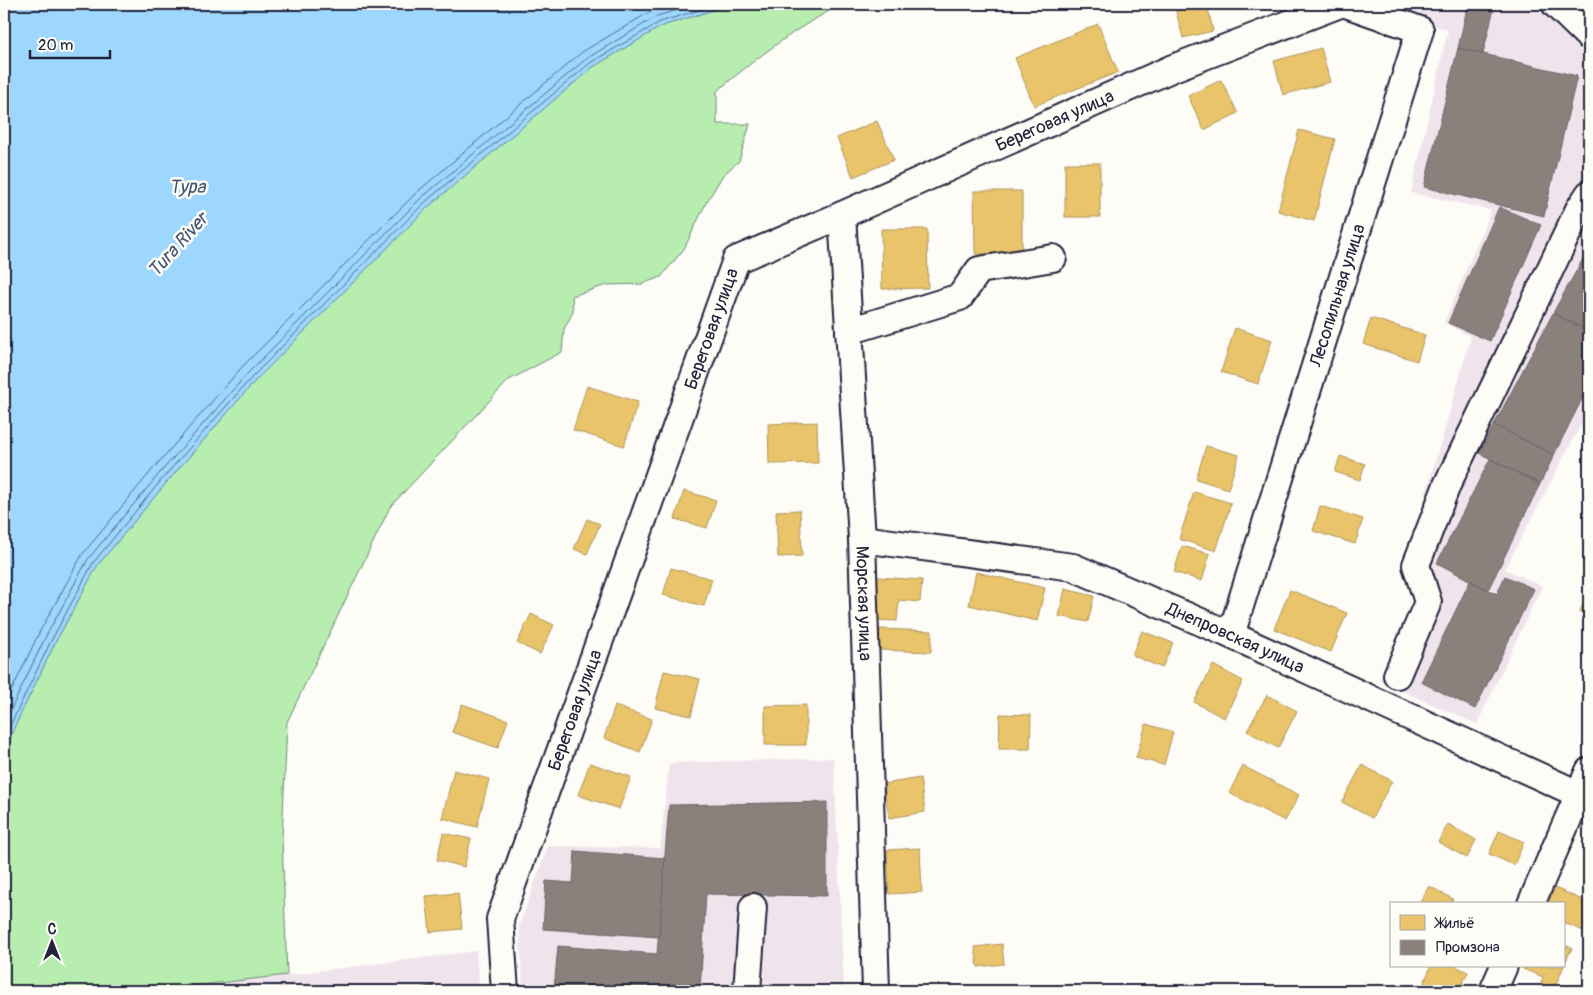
<svg xmlns="http://www.w3.org/2000/svg" width="1593" height="995" font-family="Pangolin,sans-serif">
  <rect width="100%" height="100%" fill="#fdfcf7"/>
  <filter id="ink" filterUnits="userSpaceOnUse"><feTurbulence type="fractalNoise" baseFrequency=".02" numOctaves="2"/><feDisplacementMap in="SourceGraphic" scale="10" xChannelSelector="R" yChannelSelector="G"/><feConvolveMatrix kernelMatrix="1 2 1 2 8 2 1 2 1" color-interpolation-filters="sRGB"/></filter>
  <g filter="url(#ink)">
    <g fill="#f0e4ec">
      <path d="M 1376,4 L 1589,4 L 1589,409 L 1505,569 L 1542,586 L 1477,724 L 1379,681 L 1416,604 L 1410,549 L 1471,337 L 1444,323 L 1491,210 L 1411,193 L 1448,30 Z"/>
      <path d="M 834,758 L 844,991 L 523,991 L 519,926 L 548,846 L 660,848 L 669,763 Z"/>
      <path d="M 476,951 L 480,991 L 149,991 L 287,975 Z"/>
    </g>
    <path fill="#b7eeb0" stroke="#6c8876" d="M 732,4 L 843,4 C 797,26 757,58 717,91 L 717,124 L 750,124 L 739,161 L 723,175 L 706,203 L 684,249 L 661,277 L 642,284 L 607,285 L 572,296 L 573,312 L 564,329 L 562,352 L 509,380 L 390,507 L 287,722 L 282,838 L 287,975 L 149,991 L 4,991 L 4,759 L 13,730 L 55,643 L 97,566 L 167,482 L 256,380 L 428,207 L 593,67 L 662,26 Z"/>
    <path fill="#9dd7fd" stroke="#6c8faf" d="M 4,4 L 732,4 L 662,26 L 593,67 L 428,207 L 256,380 L 167,482 L 97,566 L 55,643 L 13,730 L 4,759 Z"/>
    <g fill="#e9c46a" stroke="#ad935c">
      <path d="M 1174,4 L 1207,4 L 1213,31 L 1183,38 Z"/>
      <path d="M 1098,24 L 1118,72 L 1034,106 L 1015,58 Z"/>
      <path d="M 1321,48 L 1330,82 L 1283,95 L 1274,61 Z"/>
      <path d="M 1221,80 L 1238,113 L 1204,130 L 1188,96 Z"/>
      <path d="M 877,121 L 894,160 L 853,177 L 837,138 Z"/>
      <path d="M 1299,130 L 1335,139 L 1314,221 L 1278,211 Z"/>
      <rect x="1065" y="163" width="35" height="54"/>
      <path d="M 974,191 L 1022,191 L 1022,254 L 975,254 Z"/>
      <path d="M 881,229 L 927,229 L 928,288 L 882,289 Z"/>
      <path d="M 1371,318 L 1425,335 L 1417,361 L 1363,344 Z"/>
      <path d="M 1235,328 L 1272,340 L 1258,384 L 1221,372 Z"/>
      <path d="M 587,386 L 638,402 L 624,446 L 573,430 Z"/>
      <path d="M 817,422 L 818,463 L 769,464 L 768,424 Z"/>
      <path d="M 1206,446 L 1239,455 L 1228,489 L 1196,479 Z"/>
      <path d="M 1340,456 L 1365,464 L 1360,480 L 1335,472 Z"/>
      <path d="M 684,491 L 716,500 L 707,528 L 675,519 Z"/>
      <path d="M 1194,492 L 1231,503 L 1216,551 L 1179,539 Z"/>
      <path d="M 1320,506 L 1363,519 L 1355,544 L 1313,531 Z"/>
      <path d="M 800,510 L 802,556 L 778,557 L 776,511 Z"/>
      <path d="M 587,519 L 600,524 L 587,554 L 574,549 Z"/>
      <path d="M 1182,546 L 1210,554 L 1202,581 L 1174,572 Z"/>
      <path d="M 671,568 L 712,579 L 704,606 L 663,595 Z"/>
      <path d="M 976,572 L 1045,588 L 1037,621 L 969,605 Z"/>
      <path d="M 878,577 L 922,580 L 920,602 L 899,600 L 897,621 L 875,620 Z"/>
      <path d="M 1065,589 L 1094,596 L 1088,622 L 1059,616 Z"/>
      <path d="M 1290,590 L 1347,613 L 1331,652 L 1274,629 Z"/>
      <path d="M 1589,592 L 1589,616 L 1580,611 Z"/>
      <path d="M 531,614 L 554,625 L 540,654 L 517,643 Z"/>
      <path d="M 879,629 L 932,631 L 931,652 L 879,650 Z"/>
      <path d="M 1142,631 L 1173,643 L 1162,668 L 1132,655 Z"/>
      <path d="M 1213,665 L 1243,681 L 1224,718 L 1194,702 Z"/>
      <path d="M 664,671 L 700,679 L 691,716 L 655,708 Z"/>
      <path d="M 1267,695 L 1297,711 L 1278,748 L 1247,731 Z"/>
      <path d="M 462,704 L 508,720 L 498,748 L 452,732 Z"/>
      <path d="M 806,705 L 806,745 L 765,745 L 765,706 Z"/>
      <path d="M 615,706 L 652,719 L 640,752 L 604,738 Z"/>
      <path d="M 1000,714 L 1031,715 L 1030,749 L 999,749 Z"/>
      <path d="M 1146,724 L 1173,732 L 1164,765 L 1136,758 Z"/>
      <path d="M 590,763 L 631,777 L 619,809 L 578,795 Z"/>
      <path d="M 1362,765 L 1392,781 L 1372,818 L 1342,802 Z"/>
      <path d="M 1243,766 L 1299,795 L 1285,821 L 1229,793 Z"/>
      <path d="M 454,770 L 489,779 L 477,827 L 442,818 Z"/>
      <path d="M 920,778 L 925,812 L 889,818 L 884,784 Z"/>
      <path d="M 1448,824 L 1476,840 L 1467,858 L 1438,842 Z"/>
      <path d="M 1499,831 L 1524,842 L 1514,865 L 1489,854 Z"/>
      <path d="M 443,833 L 471,839 L 464,867 L 437,860 Z"/>
      <path d="M 920,848 L 922,892 L 889,894 L 887,850 Z"/>
      <path d="M 1429,886 L 1453,899 L 1450,904 L 1419,904 Z"/>
      <path d="M 1555,888 L 1589,903 L 1589,925 L 1586,932 L 1564,923 L 1564,904 L 1548,904 Z"/>
      <path d="M 458,893 L 462,929 L 430,932 L 426,896 Z"/>
      <path d="M 1002,944 L 1004,964 L 978,967 L 975,947 Z"/>
      <path d="M 1564,945 L 1572,948 L 1564,965 Z"/>
      <path d="M 1431,966 L 1455,966 L 1468,972 L 1459,991 L 1429,991 L 1431,986 L 1424,983 Z"/>
      <path d="M 1524,966 L 1564,966 L 1554,989 L 1541,983 L 1543,977 L 1523,969 Z"/>
    </g>
    <g fill="#8a817c" stroke="#6b6468">
      <path d="M 1468,4 L 1495,4 L 1483,54 L 1458,48 Z"/>
      <path d="M 1458,48 L 1577,76 L 1544,216 L 1424,187 Z"/>
      <path d="M 1499,207 L 1541,225 L 1490,341 L 1448,323 Z"/>
      <path d="M 1589,248 L 1589,332 L 1553,313 Z"/>
      <path d="M 1553,313 L 1589,332 L 1589,385 L 1554,455 L 1494,425 Z"/>
      <path d="M 1494,425 L 1554,455 L 1540,484 L 1479,453 Z"/>
      <path d="M 1490,459 L 1540,484 L 1488,590 L 1437,563 Z"/>
      <path d="M 1505,576 L 1534,589 L 1475,709 L 1421,682 L 1470,581 L 1497,594 Z"/>
      <path d="M 827,802 L 827,896 L 706,894 L 700,991 L 600,991 L 554,989 L 558,946 L 657,954 L 669,805 Z"/>
      <path d="M 575,851 L 665,858 L 659,937 L 543,929 L 546,881 L 573,883 Z"/>
      <path d="M 433,985 L 435,991 L 410,991 Z"/>
    </g>
    <g fill="none" stroke-linecap="round" stroke-linejoin="round">
      <g stroke="#536a89" stroke-width="1">
        <path d="M 4,707 L 38,635 L 82,555 L 153,469 L 242,367 L 416,193 L 582,52 L 653,10 L 672,4"/>
        <path d="M 4,724 L 45,638 L 88,559 L 159,474 L 248,373 L 420,199 L 586,59 L 657,16 L 697,4"/>
        <path d="M 4,743 L 9,728 L 51,641 L 93,563 L 163,478 L 252,377 L 424,203 L 590,63 L 660,22 L 719,4"/>
      </g>
      <g stroke="#22223b" stroke-width="30">
        <g id="minor">
          <path d="M 1555,4 L 1587,35 L 1589,35"/>
          <path id="s1" d="M 842,215 L 862,539 L 876,991"/>
          <path d="M 849,331 L 960,297 L 979,270 L 1053,258"/>
          <path id="s2" d="M 862,539 L 1073,567 L 1231,635 L 1589,799"/>
          <path id="s3" d="M 1231,635 L 1420,30 L 1346,4"/>
          <path d="M 1397,675 L 1428,602 L 1416,565 L 1447,485 L 1579,209 L 1589,194"/>
          <path d="M 1531,904 L 1589,771"/>
          <path id="s4" d="M 505,991 L 500,919 L 736,260 L 842,215 L 1173,68 L 1340,4"/>
          <path d="M 747,991 L 753,907"/>
          <path d="M 1493,991 L 1504,966"/>
        </g>
      </g>
      <use href="#minor" stroke="#fdfcf7" stroke-width="26"/>
    </g>
  </g>
  <g text-anchor="middle" dominant-baseline="central" stroke-width="5" stroke-linejoin="round" paint-order="stroke">
    <g font-size="18" fill="#22223b" stroke="#fdfcf7">
      <text stroke="none"><textPath href="#s4" startOffset="1120">Береговая улица</textPath></text>
      <text stroke="none"><textPath href="#s3" startOffset="356">Лесопильная улица</textPath></text>
      <text stroke="none"><textPath href="#s4" startOffset="699">Береговая улица</textPath></text>
      <text stroke="none"><textPath href="#s1" startOffset="389">Морская улица</textPath></text>
      <text stroke="none"><textPath href="#s2" startOffset="390">Днепровская улица</textPath></text>
      <text stroke="none"><textPath href="#s4" startOffset="294">Береговая улица</textPath></text>
    </g>
    <g font-size="19" font-style="italic" fill="#475875" stroke="#fdfcf7">
      <text x="187" y="187">Тура</text>
      <text transform="translate(178 245) rotate(-48)">Tura River</text>
    </g>
  </g>
  <rect width="1593" height="995" fill="none" stroke="#fdfcf7" stroke-width="20"/>
  <rect x="10" y="10" width="1573" height="975" fill="none" stroke="#22223b" stroke-width="2" filter="url(#ink)"/>
  <rect x="1390" y="902" width="175" height="65" fill="#fdfcf7" stroke="#a5a5ac"/>
  <rect x="1400" y="915" width="25" height="15" fill="#e9c46a" stroke="#a5a5ac"/>
  <text x="1436" y="928" font-size="15" fill="#22223b">Жильё</text>
  <rect x="1400" y="940" width="25" height="15" fill="#8a817c" stroke="#a5a5ac"/>
  <text x="1436" y="952" font-size="15" fill="#22223b">Промзона</text>
  <g transform="translate(52 942)" stroke="#fdfcf7" stroke-width="4" paint-order="stroke">
  <path d="M0-4L9 19L0 12L-9 19Z" fill="#22223b"/>
  <text y="-8" font-size="14" font-weight="bold" text-anchor="middle" fill="#22223b">С</text>
  </g>
  <path d="M30 50v8h80v-8" fill="none" stroke="#22223b" stroke-width="2.5"/>
  <text x="38" y="50" font-size="15" fill="#22223b" stroke="#fdfcf7" stroke-width="4" paint-order="stroke">20 m</text>
</svg>
